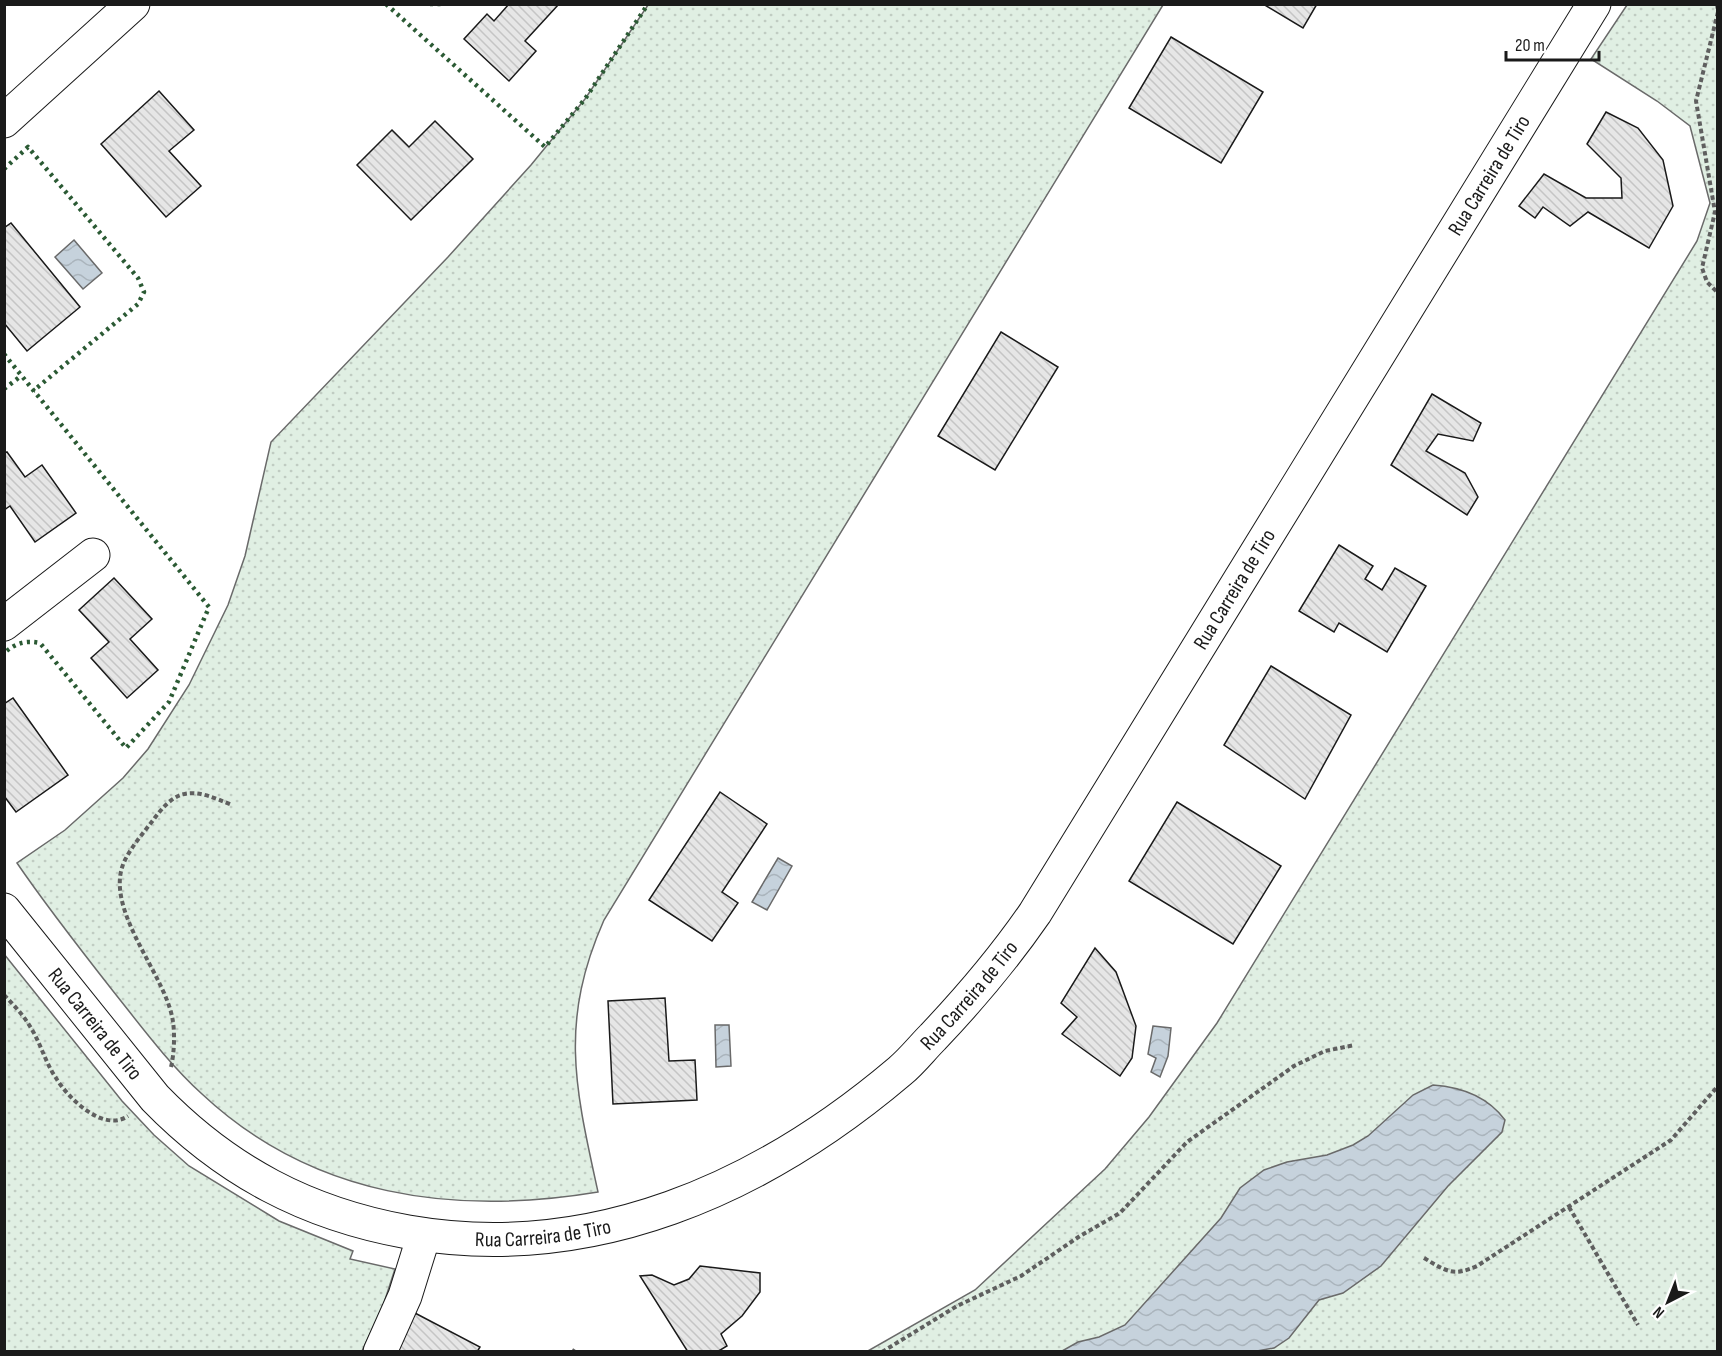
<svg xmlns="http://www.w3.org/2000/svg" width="1722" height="1356" font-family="'Sofia Sans Condensed',sans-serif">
  <defs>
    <pattern id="grass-dots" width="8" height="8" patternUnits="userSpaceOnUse" patternTransform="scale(1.5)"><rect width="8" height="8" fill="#e0efe3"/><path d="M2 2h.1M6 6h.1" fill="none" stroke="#c0ccc2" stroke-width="1.8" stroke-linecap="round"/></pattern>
    <pattern id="water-waves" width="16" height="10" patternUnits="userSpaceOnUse" patternTransform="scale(1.5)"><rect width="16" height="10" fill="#c6d2dc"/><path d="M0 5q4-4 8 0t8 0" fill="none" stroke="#aab4bc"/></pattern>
    <pattern id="building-back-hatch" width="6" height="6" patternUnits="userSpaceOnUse" patternTransform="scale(1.5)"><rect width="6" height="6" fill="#e6e6e6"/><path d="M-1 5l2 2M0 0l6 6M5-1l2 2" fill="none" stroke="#c5c5c5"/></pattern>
  </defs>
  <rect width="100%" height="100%" fill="#fff"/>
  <g fill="url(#grass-dots)" stroke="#6a6a6a" stroke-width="1.5">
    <path d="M 648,5 L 1163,5 L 604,920 C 559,1022 575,1087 598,1192 C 454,1216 312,1197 202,1094 C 168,1063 141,1026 113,991 C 80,949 47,907 17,863 L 65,830 L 123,778 L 148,749 L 189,685 L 228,605 L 245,556 L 271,442 L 448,257 L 531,165 L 585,99 Z"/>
    <path d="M 1627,5 L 1717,5 L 1717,1351 L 866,1352 L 975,1290 L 1105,1169 L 1149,1117 L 1217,1023 L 1697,241 L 1710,203 L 1690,126 L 1657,101 L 1591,59 Z"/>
    <path d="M 4,954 L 122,1101 L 154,1135 L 189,1166 L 279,1221 L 353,1251 L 350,1259 L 395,1269 L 382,1309 L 362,1351 L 5,1351 Z"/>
  </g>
  <g fill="url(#water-waves)" stroke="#6a6a6a" stroke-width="1.5">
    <path d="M 74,240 L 102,273 L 83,289 L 55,257 Z"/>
    <path d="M 778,858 L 792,866 L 767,910 L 752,902 Z"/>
    <path d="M 715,1025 L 729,1025 L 731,1066 L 716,1067 Z"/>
    <path d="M 1153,1026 L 1171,1028 L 1168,1056 L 1160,1077 L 1151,1072 L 1156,1058 L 1148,1054 Z"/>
    <path d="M 1433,1085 C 1461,1087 1488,1097 1505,1120 L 1502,1132 L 1448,1186 L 1381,1266 L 1343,1293 L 1319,1300 L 1289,1338 L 1274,1348 L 1257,1351 L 1062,1351 L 1078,1342 L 1099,1337 L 1125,1325 L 1221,1218 L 1240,1188 L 1264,1170 L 1287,1162 L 1327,1155 L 1353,1145 L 1368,1136 L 1413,1095 Z"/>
  </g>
  <g fill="url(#building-back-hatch)" stroke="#1a1a1a" stroke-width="1.5">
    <path d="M 509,4 L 559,4 L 525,41 L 536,51 L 509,81 L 464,39 L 487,14 L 494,21 Z"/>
    <path d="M 1263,4 L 1317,4 L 1303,28 Z"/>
    <path d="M 1171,37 L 1263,92 L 1221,163 L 1129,108 Z"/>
    <path d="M 159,91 L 194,130 L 169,151 L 201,186 L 166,217 L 101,144 Z"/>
    <path d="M 1606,112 L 1638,128 L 1663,160 L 1673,206 L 1649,248 L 1588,212 L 1570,226 L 1543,207 L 1535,218 L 1519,206 L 1544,174 L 1586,198 L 1622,198 L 1621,178 L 1587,144 Z"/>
    <path d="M 435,121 L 473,159 L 411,220 L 357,165 L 392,130 L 409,147 Z"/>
    <path d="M 11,223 L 80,307 L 27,351 L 4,323 L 4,228 Z"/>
    <path d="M 1001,332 L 1058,367 L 995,470 L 938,436 Z"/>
    <path d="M 1432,394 L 1481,423 L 1473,441 L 1438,434 L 1426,451 L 1465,473 L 1478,497 L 1467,515 L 1391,465 Z"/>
    <path d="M 7,452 L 25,477 L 42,465 L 76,513 L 35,542 L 10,506 L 4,510 L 4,453 Z"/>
    <path d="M 1339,545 L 1373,566 L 1365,579 L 1382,590 L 1395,568 L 1426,586 L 1387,652 L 1339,623 L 1334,632 L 1299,611 Z"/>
    <path d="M 114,578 L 152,619 L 130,639 L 158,670 L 127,698 L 91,658 L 109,642 L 79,610 Z"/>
    <path d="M 1271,666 L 1351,715 L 1305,799 L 1224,745 Z"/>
    <path d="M 13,698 L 68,775 L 16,812 L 4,796 L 4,704 Z"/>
    <path d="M 720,792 L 767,824 L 722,892 L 738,903 L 712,941 L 649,900 Z"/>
    <path d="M 1177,802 L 1281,866 L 1233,944 L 1129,881 Z"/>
    <path d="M 1095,948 L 1116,972 L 1136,1026 L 1132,1058 L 1120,1076 L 1062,1034 L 1077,1017 L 1061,1003 Z"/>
    <path d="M 665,998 L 669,1061 L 695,1060 L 697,1100 L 613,1104 L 608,1001 Z"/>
    <path d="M 700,1266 L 760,1273 L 760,1292 L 742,1316 L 721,1334 L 727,1346 L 717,1352 L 688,1352 L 640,1276 L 652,1275 L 674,1285 L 689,1279 Z"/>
    <path d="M 413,1312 L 480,1347 L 477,1352 L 392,1352 Z"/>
  </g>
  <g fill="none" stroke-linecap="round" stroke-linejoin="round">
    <g stroke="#1a1a1a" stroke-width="35">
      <g id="minor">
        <path d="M 4,121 L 133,4"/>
        <path d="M 4,624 L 93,555"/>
        <path id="s1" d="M 4,910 L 155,1098 C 226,1171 307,1214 408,1232 C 592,1264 761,1189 900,1071 C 912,1061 922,1048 933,1037 C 970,998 1004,958 1035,913 L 1594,4"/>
        <path d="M 380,1352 L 405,1296 L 424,1235"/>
      </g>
    </g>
    <g stroke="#5f5f5f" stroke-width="4" stroke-dasharray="4.5 3" stroke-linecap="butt">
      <path d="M 1717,4 L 1718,12"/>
      <path d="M 1718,12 L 1696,101 L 1715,212 L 1702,268 L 1707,282 L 1718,293"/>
      <path d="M 4,995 C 14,1005 24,1016 31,1028 C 41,1044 45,1062 56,1078 C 68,1098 103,1133 128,1116"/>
      <path d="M 171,1067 C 174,1055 175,1035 173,1022 C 167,975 101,908 125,860 C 132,846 144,832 154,819 C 179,784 196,790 232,805"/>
      <path d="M 1569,1207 L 1638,1325"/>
      <path d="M 1424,1258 C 1446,1271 1453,1277 1477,1266 L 1671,1140 L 1718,1086"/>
      <path d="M 572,1350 L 575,1352"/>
      <path d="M 882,1352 L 957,1306 L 1021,1276 L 1080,1236 L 1120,1213 L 1187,1142 L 1294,1066 L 1325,1051 L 1355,1045"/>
    </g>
    <use href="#minor" stroke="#fff" stroke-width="33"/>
    <g stroke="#2b5a34" stroke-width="4.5" stroke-dasharray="3 4.5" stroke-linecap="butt">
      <path d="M 386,4 L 545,147 L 585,99 L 648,4"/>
      <path d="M 430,4 L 444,4"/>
      <path d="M 4,169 L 28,147 L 138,278 L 144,292 L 138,304 L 33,391"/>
      <path d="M 4,354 L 209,607 L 169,702 L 126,748 L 40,643 C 25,640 16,643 4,653"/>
      <path d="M 4,389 L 21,376"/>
    </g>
  </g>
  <g text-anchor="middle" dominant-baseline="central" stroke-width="4.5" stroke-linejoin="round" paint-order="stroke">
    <g font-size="21" fill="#1a1a1a" stroke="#fff">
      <text stroke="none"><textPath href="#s1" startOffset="2142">Rua Carreira de Tiro</textPath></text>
      <text stroke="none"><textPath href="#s1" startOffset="1656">Rua Carreira de Tiro</textPath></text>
      <text stroke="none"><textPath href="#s1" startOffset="1170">Rua Carreira de Tiro</textPath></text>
      <text stroke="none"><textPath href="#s1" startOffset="146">Rua Carreira de Tiro</textPath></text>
      <text stroke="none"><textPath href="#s1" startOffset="668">Rua Carreira de Tiro</textPath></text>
    </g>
  </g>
  <rect width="1722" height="1356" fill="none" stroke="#1a1a1a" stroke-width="12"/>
  <g transform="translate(1668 1302) rotate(222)" stroke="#ffffff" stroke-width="4.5" paint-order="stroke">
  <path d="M0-4.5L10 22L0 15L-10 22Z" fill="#1a1a1a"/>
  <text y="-9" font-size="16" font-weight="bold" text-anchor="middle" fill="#1a1a1a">N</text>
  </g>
  <path d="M1506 51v9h93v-9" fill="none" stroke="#1a1a1a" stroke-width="3"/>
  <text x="1515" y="51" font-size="18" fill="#1a1a1a" stroke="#ffffff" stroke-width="4.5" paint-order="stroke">20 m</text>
</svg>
